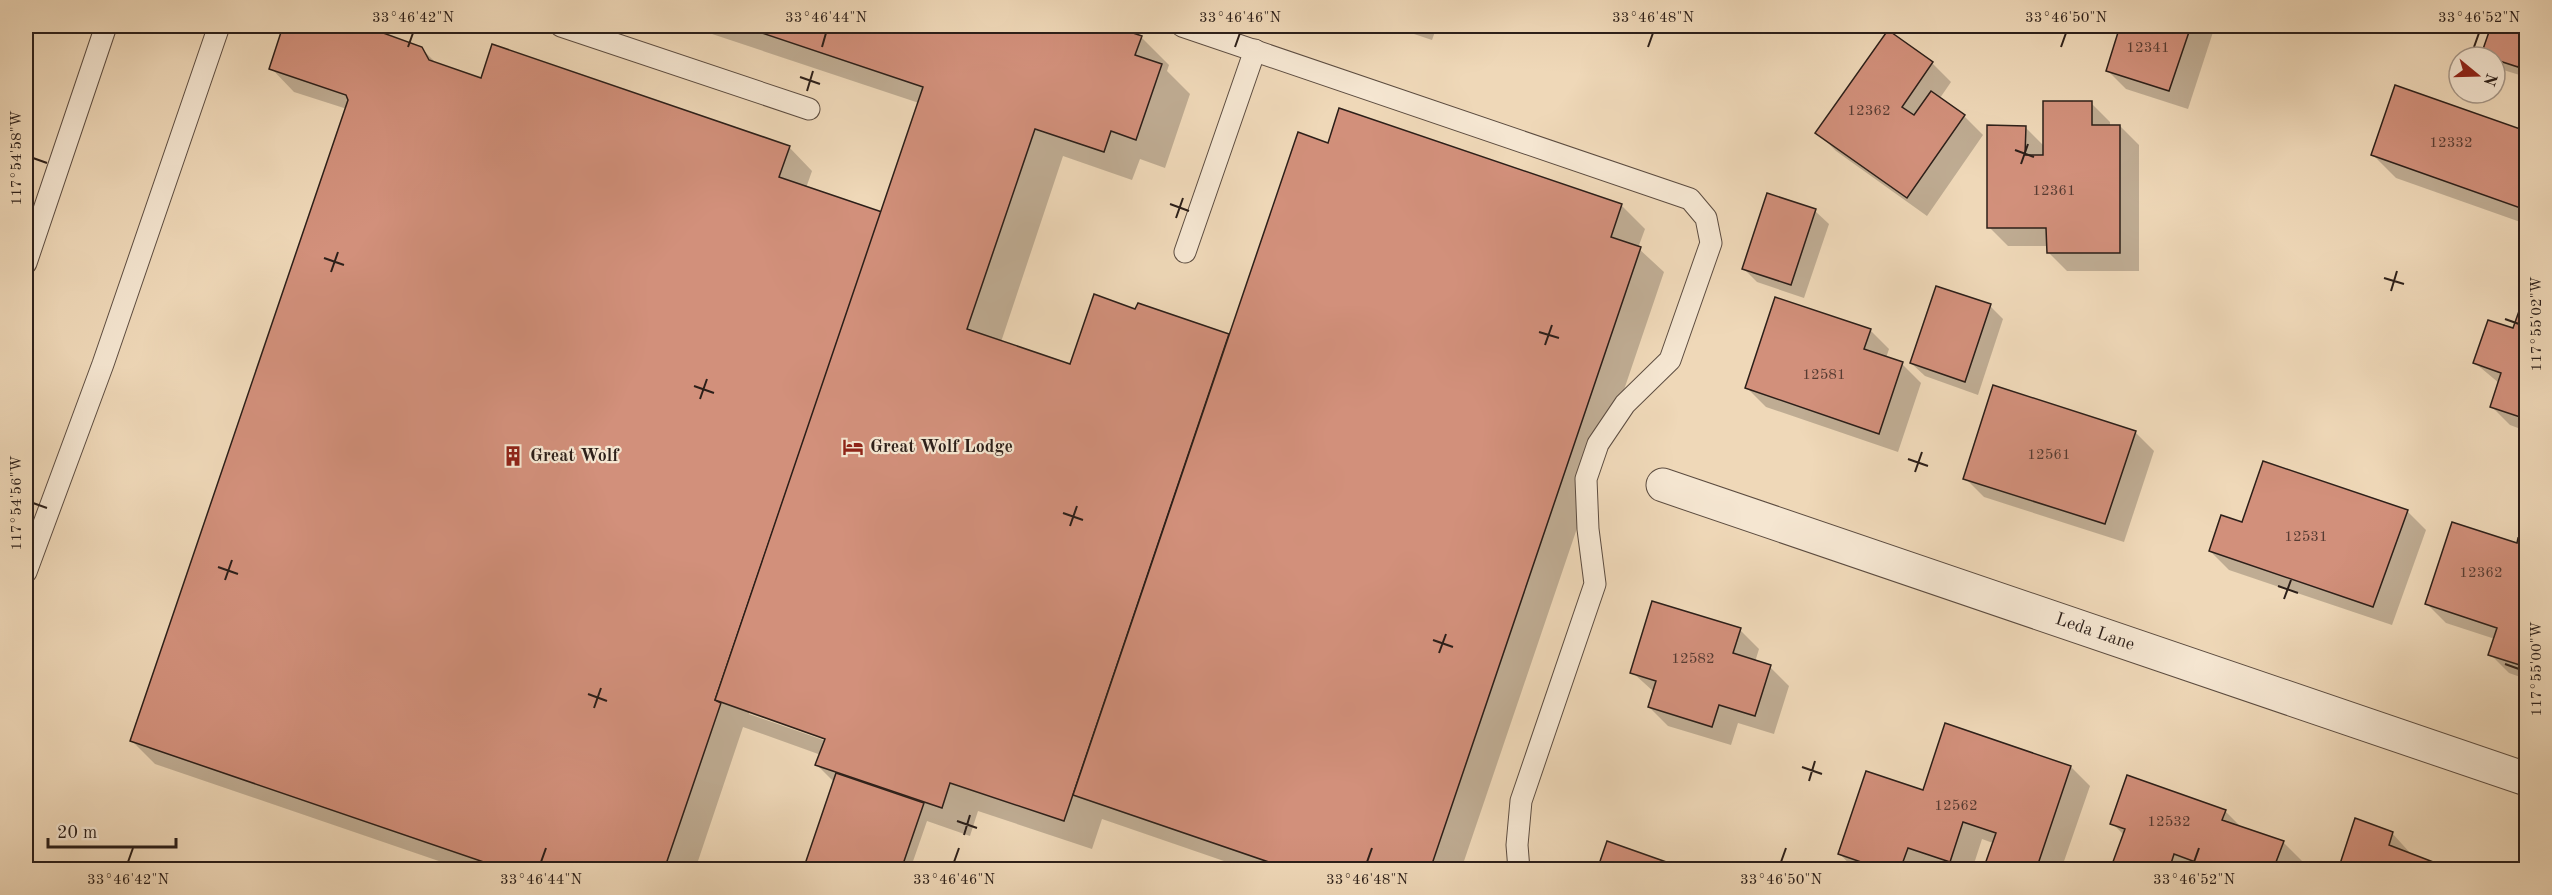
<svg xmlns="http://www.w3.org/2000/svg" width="2552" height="895" font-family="'Old Standard TT',serif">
  <rect width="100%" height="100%" fill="#efd8b8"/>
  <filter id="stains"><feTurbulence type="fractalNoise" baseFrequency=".00333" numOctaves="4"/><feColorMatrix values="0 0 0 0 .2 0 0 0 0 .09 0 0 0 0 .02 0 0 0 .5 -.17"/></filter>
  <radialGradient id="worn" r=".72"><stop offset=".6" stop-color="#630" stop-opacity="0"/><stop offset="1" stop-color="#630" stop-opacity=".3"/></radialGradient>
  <g fill="#0003" fill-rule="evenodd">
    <path d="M 285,26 L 368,26 L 374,32 L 421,48 L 438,65 L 482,80 L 789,147 L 812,171 L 806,188 L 882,214 L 919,103 L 688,26 L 1107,26 L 1141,37 L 1169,65 L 1167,71 L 1190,94 L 1165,168 L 1140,159 L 1132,180 L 1063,156 L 1001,342 L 1071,366 L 1136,311 L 1230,337 L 1329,145 L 1621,205 L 1645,229 L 1638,248 L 1664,272 L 1461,870 L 1250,870 L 1102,819 L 1092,849 L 978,811 L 970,836 L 927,821 L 910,870 L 804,870 L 834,782 L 817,765 L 821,755 L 743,727 L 695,870 L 465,870 L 155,764 L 132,741 L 347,109 L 294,92 L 271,68 ZM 749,711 L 833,740 L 832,743 L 749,714 Z"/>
    <path d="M 1390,26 L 1437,26 L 1432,40 Z"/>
    <path d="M 2122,26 L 2215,26 L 2188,109 L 2126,89 L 2107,70 Z"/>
    <path d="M 2493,26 L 2526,26 L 2526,77 L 2497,68 L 2495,57 L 2483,54 Z"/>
    <path d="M 1932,63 L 1951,82 L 1940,98 L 1964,116 L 1983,135 L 1927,216 L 1836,151 L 1817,132 Z"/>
    <path d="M 2396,87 L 2526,132 L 2526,224 L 2396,178 L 2373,155 Z"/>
    <path d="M 2091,103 L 2110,122 L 2110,126 L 2120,126 L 2139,145 L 2139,271 L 2067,271 L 2048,252 L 2048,246 L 2008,246 L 1989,227 L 2025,127 L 2045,147 Z"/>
    <path d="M 1815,211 L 1829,224 L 1804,298 L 1757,282 L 1744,269 Z"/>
    <path d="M 2525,299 L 2526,300 L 2526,431 L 2510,425 L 2491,406 L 2499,383 L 2475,363 L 2514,330 Z"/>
    <path d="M 1990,306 L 2003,319 L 1978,395 L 1925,376 L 1911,363 Z"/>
    <path d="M 1870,330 L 1889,349 L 1886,358 L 1902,364 L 1921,383 L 1898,452 L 1766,407 L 1747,388 Z"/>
    <path d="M 2135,432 L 2154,451 L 2124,542 L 1984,497 L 1965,478 Z"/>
    <path d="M 2407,511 L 2426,530 L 2392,625 L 2229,570 L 2210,551 L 2243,524 Z"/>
    <path d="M 2519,540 L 2526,542 L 2526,679 L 2509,673 L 2490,654 L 2495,639 L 2446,623 L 2427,604 L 2517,544 Z"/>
    <path d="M 1740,630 L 1759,649 L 1755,662 L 1770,667 L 1789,686 L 1774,734 L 1738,723 L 1731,745 L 1668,726 L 1649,707 L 1654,692 L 1632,672 Z"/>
    <path d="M 1946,725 L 2071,767 L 2090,786 L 2061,870 L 1985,870 L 1993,843 L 1982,839 L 1972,870 L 1938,870 L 1927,866 L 1926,870 L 1855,870 L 1840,854 L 1924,792 Z"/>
    <path d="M 2128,777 L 2226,812 L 2243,829 L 2283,842 L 2302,861 L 2299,870 L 2112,870 L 2124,835 L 2112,823 Z"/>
    <path d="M 2392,833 L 2411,854 L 2454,870 L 2339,870 Z"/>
  </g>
  <g fill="#d2907b" stroke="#2c1f19" stroke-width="1.5">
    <path d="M 283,26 L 364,26 L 422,47 L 429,60 L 481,78 L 492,44 L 790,146 L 779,177 L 882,212 L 715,700 L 721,703 L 664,870 L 507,870 L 130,741 L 348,100 L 346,95 L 269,69 Z"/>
    <path d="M 741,26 L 1112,26 L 1142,36 L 1135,55 L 1162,64 L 1136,140 L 1111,131 L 1104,152 L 1035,129 L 967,329 L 1070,364 L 1094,294 L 1135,309 L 1138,303 L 1229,334 L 1064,821 L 950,783 L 942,808 L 815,765 L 825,739 L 715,700 L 923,87 Z"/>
    <path d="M 2120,26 L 2191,26 L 2169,91 L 2106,71 Z"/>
    <path d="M 2491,26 L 2526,26 L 2526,65 L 2520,63 L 2518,67 L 2481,55 Z"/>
    <path d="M 1888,30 L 1933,62 L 1902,107 L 1914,115 L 1931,91 L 1965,115 L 1907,198 L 1815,133 Z"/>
    <path d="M 2395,85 L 2526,131 L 2526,210 L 2371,155 Z"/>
    <path d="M 2043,101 L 2092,101 L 2092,125 L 2120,125 L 2120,253 L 2047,253 L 2046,228 L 1987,228 L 1987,125 L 2026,126 L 2025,155 L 2043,155 Z"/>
    <path d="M 1339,108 L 1622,204 L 1611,237 L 1641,247 L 1430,870 L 1292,870 L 1073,795 L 1298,132 L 1328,143 Z"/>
    <path d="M 1767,193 L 1816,209 L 1791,285 L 1742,269 Z"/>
    <path d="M 1936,286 L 1991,304 L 1965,382 L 1910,363 Z"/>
    <path d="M 1775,297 L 1871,329 L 1864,349 L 1903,362 L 1879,434 L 1745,388 Z"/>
    <path d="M 2524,297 L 2526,298 L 2526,419 L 2490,407 L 2501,373 L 2473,363 L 2488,320 L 2513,328 Z"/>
    <path d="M 1993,385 L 2136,431 L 2105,524 L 1963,479 Z"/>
    <path d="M 2263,461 L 2408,510 L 2373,607 L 2209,551 L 2221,515 L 2242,522 Z"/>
    <path d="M 2452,522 L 2517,543 L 2518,538 L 2526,541 L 2526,667 L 2488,655 L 2497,628 L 2425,604 Z"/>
    <path d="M 1652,601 L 1741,628 L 1733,653 L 1771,665 L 1755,716 L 1719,705 L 1712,727 L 1648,707 L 1656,681 L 1630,673 Z"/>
    <path d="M 1945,723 L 2071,766 L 2036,870 L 1983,870 L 1996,833 L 1963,822 L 1950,862 L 1908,848 L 1900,870 L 1884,870 L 1838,854 L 1866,771 L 1923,790 Z"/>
    <path d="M 836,773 L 924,803 L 901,870 L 803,870 Z"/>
    <path d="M 2127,775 L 2226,810 L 2222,820 L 2284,841 L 2273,870 L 2217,870 L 2174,854 L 2169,870 L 2110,870 L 2125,829 L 2110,824 Z"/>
    <path d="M 2355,818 L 2393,832 L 2389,845 L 2454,870 L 2338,870 Z"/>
    <path d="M 1607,841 L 1689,870 L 1597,870 Z"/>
  </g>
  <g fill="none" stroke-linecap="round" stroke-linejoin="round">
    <g stroke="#5d4d41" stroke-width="23">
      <g id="lane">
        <path d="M 561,26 L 809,109"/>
        <path d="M 1182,26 L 1690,199 L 1706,218 L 1711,243 L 1670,360 L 1625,404 L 1598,444 L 1586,479 L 1588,529 L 1595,584 L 1521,801 L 1517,845 L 1519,870"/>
        <path d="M 1185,252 L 1255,50"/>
        <path d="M 26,263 L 106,26"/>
        <path d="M 26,572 L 103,364 L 219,26"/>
      </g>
    </g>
    <g stroke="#5d4d41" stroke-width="35">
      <path id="street" d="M 1663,485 L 2526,779"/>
    </g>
    <use href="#lane" stroke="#f5e6d1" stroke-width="21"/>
    <use href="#street" stroke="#f5e6d1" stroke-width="33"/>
  </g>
  <path fill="none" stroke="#2c1f19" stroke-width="2" d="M 408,47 L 413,33M 822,47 L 826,33M 1235,47 L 1240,33M 1648,47 L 1653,33M 2061,47 L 2066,33M 2474,47 L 2479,33M 800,77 L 820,84M 807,91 L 813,71M 2015,150 L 2034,157M 33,158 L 47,163M 2021,164 L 2028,144M 1170,204 L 1189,211M 1176,218 L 1183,198M 324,258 L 344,265M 331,272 L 338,252M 2384,278 L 2404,284M 2391,291 L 2397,271M 2505,319 L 2519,324M 1539,332 L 1559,338M 1545,345 L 1552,325M 694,386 L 714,393M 700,399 L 707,379M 1908,459 L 1928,466M 1915,472 L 1922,452M 33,503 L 47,508M 1063,513 L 1083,520M 1070,526 L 1077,506M 218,567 L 238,574M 225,580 L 232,560M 2278,586 L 2298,593M 2284,599 L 2291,580M 1433,640 L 1453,647M 1439,653 L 1446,634M 2505,664 L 2519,669M 588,694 L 607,701M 594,708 L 601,688M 1802,767 L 1822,774M 1809,781 L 1815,761M 957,821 L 977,828M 964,835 L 970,815M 128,862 L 133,848M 541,862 L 546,848M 954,862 L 959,848M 1367,862 L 1372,848M 1781,862 L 1786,848M 2194,862 L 2199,848"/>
  <defs>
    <g id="hotel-bare" transform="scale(1.62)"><path d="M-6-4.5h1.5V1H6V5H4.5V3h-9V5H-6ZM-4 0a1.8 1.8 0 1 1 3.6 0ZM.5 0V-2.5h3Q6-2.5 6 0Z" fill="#8f2418" stroke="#f5e6d1" stroke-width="2.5" paint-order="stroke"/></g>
    <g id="building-bare" transform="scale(1.62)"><path d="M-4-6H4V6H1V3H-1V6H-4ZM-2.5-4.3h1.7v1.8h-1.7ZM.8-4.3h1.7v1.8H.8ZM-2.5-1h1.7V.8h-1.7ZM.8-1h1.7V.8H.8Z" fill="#8f2418" stroke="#f5e6d1" stroke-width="2.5" paint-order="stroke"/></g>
  </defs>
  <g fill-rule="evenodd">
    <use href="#hotel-bare" x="853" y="447"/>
    <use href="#building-bare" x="513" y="456"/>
  </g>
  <g text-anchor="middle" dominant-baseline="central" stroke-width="4.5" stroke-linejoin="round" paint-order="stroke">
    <g font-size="15" fill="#563b32">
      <text x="2148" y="48">12341</text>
      <text x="1869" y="111">12362</text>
      <text x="2451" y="143">12332</text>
      <text x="2054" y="191">12361</text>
      <text x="1824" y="375">12581</text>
      <text x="2049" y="455">12561</text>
      <text x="2306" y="537">12531</text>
      <text x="2481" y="573">12362</text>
      <text x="1693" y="659">12582</text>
      <text x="1956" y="806">12562</text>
      <text x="2169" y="822">12532</text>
    </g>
    <g font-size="18" font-weight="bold" fill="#2c1f19" stroke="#f5e6d1" text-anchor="start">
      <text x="870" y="447">Great Wolf Lodge</text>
      <text x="530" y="456">Great Wolf</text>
    </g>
    <g font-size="18" fill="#2c1f19" stroke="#f5e6d1">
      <text transform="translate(2095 632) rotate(19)">Leda Lane</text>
    </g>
  </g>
  <rect width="2552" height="895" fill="none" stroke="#efd8b8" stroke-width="66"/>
  <g transform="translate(2477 75) rotate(109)"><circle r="28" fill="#f5e6d1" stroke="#a59687" stroke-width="1.5"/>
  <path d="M0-4.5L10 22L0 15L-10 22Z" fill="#8f2418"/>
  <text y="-9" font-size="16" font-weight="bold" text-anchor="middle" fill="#2c1f19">N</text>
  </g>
  <path d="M48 838v9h128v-9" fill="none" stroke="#2c1f19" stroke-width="3"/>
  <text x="57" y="838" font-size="18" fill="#2c1f19" stroke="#f5e6d1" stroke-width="4.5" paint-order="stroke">20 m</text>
  <rect x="33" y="33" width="2486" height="829" fill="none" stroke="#2c1f19" stroke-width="2"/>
  <g font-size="15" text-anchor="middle" fill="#2c1f19">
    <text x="413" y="22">33°46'42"N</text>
    <text x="826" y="22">33°46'44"N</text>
    <text x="1240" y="22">33°46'46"N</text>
    <text x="1653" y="22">33°46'48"N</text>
    <text x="2066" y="22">33°46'50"N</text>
    <text x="2479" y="22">33°46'52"N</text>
    <text transform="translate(16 158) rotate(-90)" y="5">117°54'58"W</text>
    <text transform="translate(2536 324) rotate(-90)" y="5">117°55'02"W</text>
    <text transform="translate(16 503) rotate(-90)" y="5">117°54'56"W</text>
    <text transform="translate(2536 669) rotate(-90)" y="5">117°55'00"W</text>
    <text x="128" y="884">33°46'42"N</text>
    <text x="541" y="884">33°46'44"N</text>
    <text x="954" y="884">33°46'46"N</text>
    <text x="1367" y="884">33°46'48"N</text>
    <text x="1781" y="884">33°46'50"N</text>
    <text x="2194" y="884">33°46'52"N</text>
  </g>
  <rect width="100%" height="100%" filter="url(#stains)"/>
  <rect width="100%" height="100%" fill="url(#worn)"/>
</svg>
